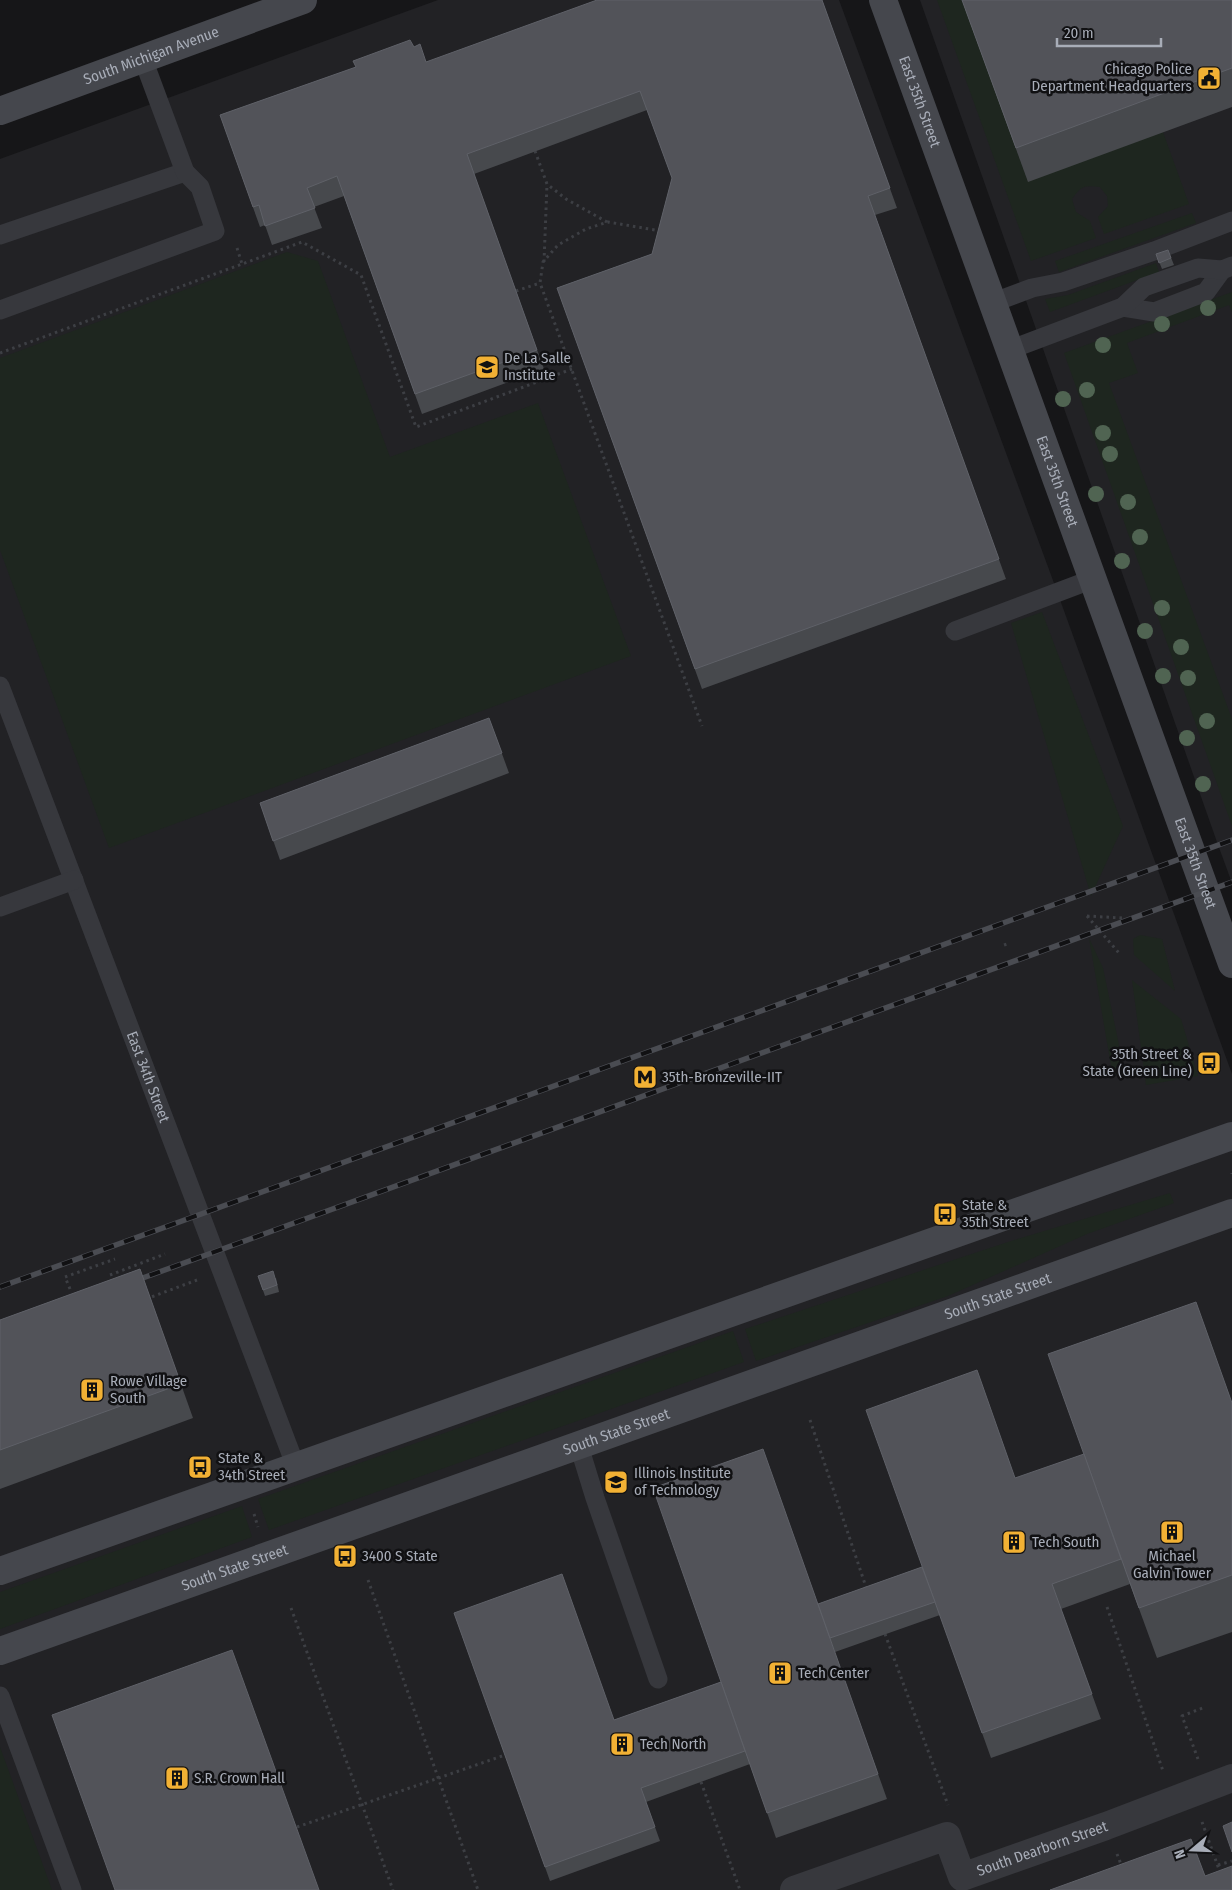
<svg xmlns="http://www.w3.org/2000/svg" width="1232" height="1890" font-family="'Fira Sans Condensed',sans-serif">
  <rect width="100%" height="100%" fill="#161618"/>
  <g fill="#222225">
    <path d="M 438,0 L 839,0 L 1051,575 L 1232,1074 L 1232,1890 L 0,1890 L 0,159 Z"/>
    <path d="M 920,0 L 1232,0 L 1232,883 L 1217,842 Z"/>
  </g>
  <g fill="#1e261f">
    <path d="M 937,0 L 962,0 L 1028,181 L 1163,132 L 1189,204 L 1104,234 L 1098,217 L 1108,206 L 1107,196 L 1100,187 C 1084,185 1081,186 1072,199 L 1076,212 L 1090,221 L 1096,238 L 1031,261 Z"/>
    <path d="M 1192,213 L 1196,223 L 1059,272 L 1055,261 Z"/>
    <path d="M 287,252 L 318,261 L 390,457 L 538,403 L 631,656 L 109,848 L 0,550 L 0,358 Z"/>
    <path d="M 1156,263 L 1159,272 L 1050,312 L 1045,299 L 1068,295 Z"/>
    <path d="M 1232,292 L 1232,312 L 1229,305 L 1127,343 L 1138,373 L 1109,383 L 1232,719 L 1232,826 L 1064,353 Z"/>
    <path d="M 1042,612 L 1123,826 L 1091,896 L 1011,623 Z"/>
    <path d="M 1140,935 L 1162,939 L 1175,991 L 1134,955 L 1133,939 Z"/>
    <path d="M 1089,938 L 1103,968 L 1124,1069 L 1113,1077 Z"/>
    <path d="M 1132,980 L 1181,1019 L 1198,1076 L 1146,1085 Z"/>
    <path d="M 1170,1193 L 1174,1203 L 1087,1234 L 948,1296 L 756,1361 L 745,1329 L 1011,1241 Z"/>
    <path d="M 733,1331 L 744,1362 L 269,1530 L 258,1499 Z"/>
    <path d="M 242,1506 L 252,1537 L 0,1629 L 0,1592 Z"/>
    <path d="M 0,1747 L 52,1890 L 0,1890 Z"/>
  </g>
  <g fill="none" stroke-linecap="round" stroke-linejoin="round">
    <g stroke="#3d3f44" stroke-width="3" stroke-dasharray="2.5 4" stroke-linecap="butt">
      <path d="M 535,151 L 547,184 L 566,199 L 607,222"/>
      <path d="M 661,231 L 608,222 L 586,229 L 558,245 L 543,262 L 540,283 L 702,726"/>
      <path d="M 237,248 L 242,264"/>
      <path d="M 544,262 L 547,184"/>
      <path d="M 516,291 L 540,283"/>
      <path d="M 0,353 L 302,242 L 361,275 L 416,427 L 572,369"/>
      <path d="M 1087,916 L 1119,953"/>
      <path d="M 1087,916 L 1122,918"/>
      <path d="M 1004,945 L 1010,943"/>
      <path d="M 1232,1173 L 1232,1174"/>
      <path d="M 110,1275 L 165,1254"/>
      <path d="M 70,1289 L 65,1277 L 115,1259"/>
      <path d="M 146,1299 L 197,1280"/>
      <path d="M 810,1420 L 867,1590"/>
      <path d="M 254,1514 L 258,1527"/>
      <path d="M 368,1580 L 478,1890"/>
      <path d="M 1107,1607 L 1163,1771"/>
      <path d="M 291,1608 L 393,1890"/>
      <path d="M 885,1634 L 948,1805"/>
      <path d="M 1198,1759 L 1182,1716 L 1205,1707"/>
      <path d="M 701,1782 L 740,1890"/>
      <path d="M 1202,1822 L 1221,1875"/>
      <path d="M 297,1827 L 505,1755"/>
      <path d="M 1117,1854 L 1122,1867"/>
      <path d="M 1218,1865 L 1232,1861"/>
    </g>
    <g stroke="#37383d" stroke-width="19">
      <path d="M 0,235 L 185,172"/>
      <path d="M 992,303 L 1032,288 L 1063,282 L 1154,251 L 1232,221"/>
      <path d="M 1123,307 L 1154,312 L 1206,292 L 1222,270"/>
      <path d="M 0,310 L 215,231 L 200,187 L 185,172 L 143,59"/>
      <path d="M 1009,350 L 1123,307 L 1144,287 L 1198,268 L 1222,270 L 1232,266"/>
      <path d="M 955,631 L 1093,579"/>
      <path id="s1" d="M 0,686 L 296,1467"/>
      <path d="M 0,907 L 74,880"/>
      <path d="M 579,1446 L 595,1498 L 658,1679"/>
      <path d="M 0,1696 L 72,1890"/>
    </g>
    <path stroke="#37383d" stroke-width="28" id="s2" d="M 794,1890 L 947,1836 L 962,1877 L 1106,1826 L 1232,1778"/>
    <g stroke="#45474d" stroke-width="28">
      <path id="s3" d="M 883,0 L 1232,964"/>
      <path id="s4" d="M 0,111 L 303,0"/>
      <path d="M 0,1571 L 1232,1136"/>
      <path id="s5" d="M 0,1651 L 1232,1213"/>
    </g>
    <g stroke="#4a4c52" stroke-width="5.5">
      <g id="rail">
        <path d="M 129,1283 L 1232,882"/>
        <path d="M 0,1287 L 1232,840"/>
      </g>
    </g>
    <use href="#rail" stroke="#111113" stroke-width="4" stroke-dasharray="11" stroke-linecap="butt"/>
  </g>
  <g fill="#506452">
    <circle cx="1208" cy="308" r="8"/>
    <circle cx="1162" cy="324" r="8"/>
    <circle cx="1103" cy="345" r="8"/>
    <circle cx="1087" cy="390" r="8"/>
    <circle cx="1063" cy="399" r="8"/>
    <circle cx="1103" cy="433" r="8"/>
    <circle cx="1110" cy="454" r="8"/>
    <circle cx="1096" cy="494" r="8"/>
    <circle cx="1128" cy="502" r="8"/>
    <circle cx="1140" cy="537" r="8"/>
    <circle cx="1122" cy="561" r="8"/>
    <circle cx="1162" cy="608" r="8"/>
    <circle cx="1145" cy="631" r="8"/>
    <circle cx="1181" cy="647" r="8"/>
    <circle cx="1163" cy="676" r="8"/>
    <circle cx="1188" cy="678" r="8"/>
    <circle cx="1207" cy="721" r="8"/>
    <circle cx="1187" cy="738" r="8"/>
    <circle cx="1203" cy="784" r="8"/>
  </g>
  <g fill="#47494d">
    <path d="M 822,0 L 897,208 L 875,215 L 1006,579 L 702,689 L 557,288 L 652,254 L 672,178 L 647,110 L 474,174 L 544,369 L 422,414 L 344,196 L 314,207 L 322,228 L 272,245 L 265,225 L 260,227 L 220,115 L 414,47 L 426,62 Z"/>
    <path d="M 962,0 L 1232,0 L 1232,107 L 1028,182 Z"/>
    <path d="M 1168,250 L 1174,265 L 1162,269 L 1156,254 Z"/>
    <path d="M 489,718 L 509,773 L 280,860 L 260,803 Z"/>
    <path d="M 140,1269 L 193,1418 L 0,1489 L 0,1320 Z"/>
    <path d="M 258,1276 L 276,1278 L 279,1292 L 265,1296 Z"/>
    <path d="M 1232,1402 L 1232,1632 L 1157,1658 L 1130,1584 L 1061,1609 L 1101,1719 L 991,1758 L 940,1615 L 835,1652 L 829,1636 L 887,1799 L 776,1838 L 750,1764 L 646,1802 L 660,1841 L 550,1881 L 454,1613 L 614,1720 L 721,1682 L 818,1604 L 922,1567 L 1016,1478 Z"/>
  </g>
  <g fill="#525359" stroke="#5f6168">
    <path d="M 597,0 L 822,0 L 890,188 L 868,196 L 999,559 L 695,669 L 557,288 L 652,254 L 672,178 L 640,91 L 467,154 L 537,350 L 415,394 L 337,176 L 307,188 L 315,208 L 265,226 L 259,205 L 253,207 L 220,115 L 356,67 L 353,61 L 410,40 L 414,47 L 420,44 L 426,62 Z"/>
    <path d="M 962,0 L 1232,0 L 1232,68 L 1016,148 Z"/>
    <path d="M 1168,250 L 1171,258 L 1159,263 L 1156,254 Z"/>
    <path d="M 489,718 L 502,753 L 273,841 L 260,803 Z"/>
    <path d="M 140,1269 L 181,1384 L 0,1450 L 0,1320 Z"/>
    <path d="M 273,1271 L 277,1285 L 263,1290 L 258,1276 Z"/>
    <path d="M 1196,1302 L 1232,1403 L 1232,1575 L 1139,1608 L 1048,1354 Z"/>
    <path d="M 977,1370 L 1015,1478 L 1084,1454 L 1121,1559 L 1052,1584 L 1092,1694 L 982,1733 L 866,1410 Z"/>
    <path d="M 763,1449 L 878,1774 L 767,1813 L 653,1488 Z"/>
    <path d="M 922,1567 L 935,1602 L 830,1638 L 818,1604 Z"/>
    <path d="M 562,1574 L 614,1720 L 721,1682 L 745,1751 L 641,1788 L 655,1827 L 545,1867 L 454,1613 Z"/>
    <path d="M 232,1650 L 319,1890 L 115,1890 L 52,1715 Z"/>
    <path d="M 1232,1822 L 1232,1852 L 1223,1826 Z"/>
    <path d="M 1191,1839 L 1205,1876 L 1232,1866 L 1232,1890 L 1050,1890 Z"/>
  </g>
  <defs>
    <g id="civic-square" transform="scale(1.25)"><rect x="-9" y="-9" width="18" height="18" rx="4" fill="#f2b134" stroke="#111113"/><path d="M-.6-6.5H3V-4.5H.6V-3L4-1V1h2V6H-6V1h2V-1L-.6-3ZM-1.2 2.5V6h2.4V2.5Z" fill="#111"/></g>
    <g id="school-square" transform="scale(1.25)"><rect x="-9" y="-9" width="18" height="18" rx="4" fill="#f2b134" stroke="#111113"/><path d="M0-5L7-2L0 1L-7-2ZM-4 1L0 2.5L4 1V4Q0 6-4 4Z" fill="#111"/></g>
    <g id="bus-square" transform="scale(1.25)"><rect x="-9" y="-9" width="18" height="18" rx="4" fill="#f2b134" stroke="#111113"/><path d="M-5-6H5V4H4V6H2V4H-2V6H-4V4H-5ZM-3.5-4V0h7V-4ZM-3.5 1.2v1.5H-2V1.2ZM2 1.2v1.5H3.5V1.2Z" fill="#111"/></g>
    <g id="metro-square" transform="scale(1.25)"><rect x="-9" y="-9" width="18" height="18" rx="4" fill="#f2b134" stroke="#111113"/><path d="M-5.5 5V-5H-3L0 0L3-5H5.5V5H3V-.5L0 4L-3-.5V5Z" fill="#111"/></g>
    <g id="building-square" transform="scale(1.25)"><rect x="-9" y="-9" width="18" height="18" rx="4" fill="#f2b134" stroke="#111113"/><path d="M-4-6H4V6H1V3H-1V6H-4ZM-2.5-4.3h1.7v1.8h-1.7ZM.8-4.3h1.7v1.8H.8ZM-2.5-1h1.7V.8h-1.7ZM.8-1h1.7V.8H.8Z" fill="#111"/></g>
    <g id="university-square" transform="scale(1.25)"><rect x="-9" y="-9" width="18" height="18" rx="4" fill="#f2b134" stroke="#111113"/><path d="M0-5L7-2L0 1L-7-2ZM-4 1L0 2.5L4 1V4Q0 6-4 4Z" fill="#111"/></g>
  </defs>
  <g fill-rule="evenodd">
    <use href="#civic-square" x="1209" y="78"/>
    <use href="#school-square" x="487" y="367"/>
    <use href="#bus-square" x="1209" y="1063"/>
    <use href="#metro-square" x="645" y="1077"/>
    <use href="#bus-square" x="945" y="1214"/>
    <use href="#building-square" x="92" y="1390"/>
    <use href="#bus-square" x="200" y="1467"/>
    <use href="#university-square" x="616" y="1482"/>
    <use href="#building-square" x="1172" y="1532"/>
    <use href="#building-square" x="1014" y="1542"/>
    <use href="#bus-square" x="345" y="1556"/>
    <use href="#building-square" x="780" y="1673"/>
    <use href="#building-square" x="622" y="1744"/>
    <use href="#building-square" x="177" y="1778"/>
  </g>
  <g text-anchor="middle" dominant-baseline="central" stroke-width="5" stroke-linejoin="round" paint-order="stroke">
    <g font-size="15" fill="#a8adb8" stroke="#111113">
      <text stroke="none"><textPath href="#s4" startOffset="161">South Michigan Avenue</textPath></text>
      <text stroke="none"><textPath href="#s3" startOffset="108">East 35th Street</textPath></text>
      <text stroke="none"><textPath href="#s3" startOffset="512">East 35th Street</textPath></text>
      <text stroke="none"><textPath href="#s3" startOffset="918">East 35th Street</textPath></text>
      <text stroke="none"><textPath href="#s1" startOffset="418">East 34th Street</textPath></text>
      <text stroke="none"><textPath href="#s5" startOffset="1059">South State Street</textPath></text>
      <text stroke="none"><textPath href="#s5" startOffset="654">South State Street</textPath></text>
      <text stroke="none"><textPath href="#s5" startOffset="249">South State Street</textPath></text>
      <text stroke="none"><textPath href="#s2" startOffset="291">South Dearborn Street</textPath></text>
    </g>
    <g font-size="15" fill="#a8adb8" stroke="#111113" text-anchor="start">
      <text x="1192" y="69" text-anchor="end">Chicago Police<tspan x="1192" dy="17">Department Headquarters</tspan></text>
      <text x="504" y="358">De La Salle<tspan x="504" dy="17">Institute</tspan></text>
      <text x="1192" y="1054" text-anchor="end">35th Street &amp;<tspan x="1192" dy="17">State (Green Line)</tspan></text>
      <text x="662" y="1077">35th-Bronzeville-IIT</text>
      <text x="962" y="1205">State &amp;<tspan x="962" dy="17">35th Street</tspan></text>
      <text x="110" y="1381">Rowe Village<tspan x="110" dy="17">South</tspan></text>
      <text x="218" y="1458">State &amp;<tspan x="218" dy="17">34th Street</tspan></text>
      <text x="634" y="1473">Illinois Institute<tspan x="634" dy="17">of Technology</tspan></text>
      <text x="1032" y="1542">Tech South</text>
      <text x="362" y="1556">3400 S State</text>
      <text x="1172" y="1556" text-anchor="middle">Michael<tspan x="1172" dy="17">Galvin Tower</tspan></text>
      <text x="798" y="1673">Tech Center</text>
      <text x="640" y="1744">Tech North</text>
      <text x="194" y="1778">S.R. Crown Hall</text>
    </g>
  </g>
  <g transform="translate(1192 1850) rotate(251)" stroke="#111113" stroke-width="4" paint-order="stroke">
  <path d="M0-4L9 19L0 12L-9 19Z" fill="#a8adb8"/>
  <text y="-8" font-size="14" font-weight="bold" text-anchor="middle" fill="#a8adb8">N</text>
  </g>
  <path d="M1057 38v8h104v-8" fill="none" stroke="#a8adb8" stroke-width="2.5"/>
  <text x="1064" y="38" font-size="15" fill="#a8adb8" stroke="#111113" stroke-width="4" paint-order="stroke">20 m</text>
</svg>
